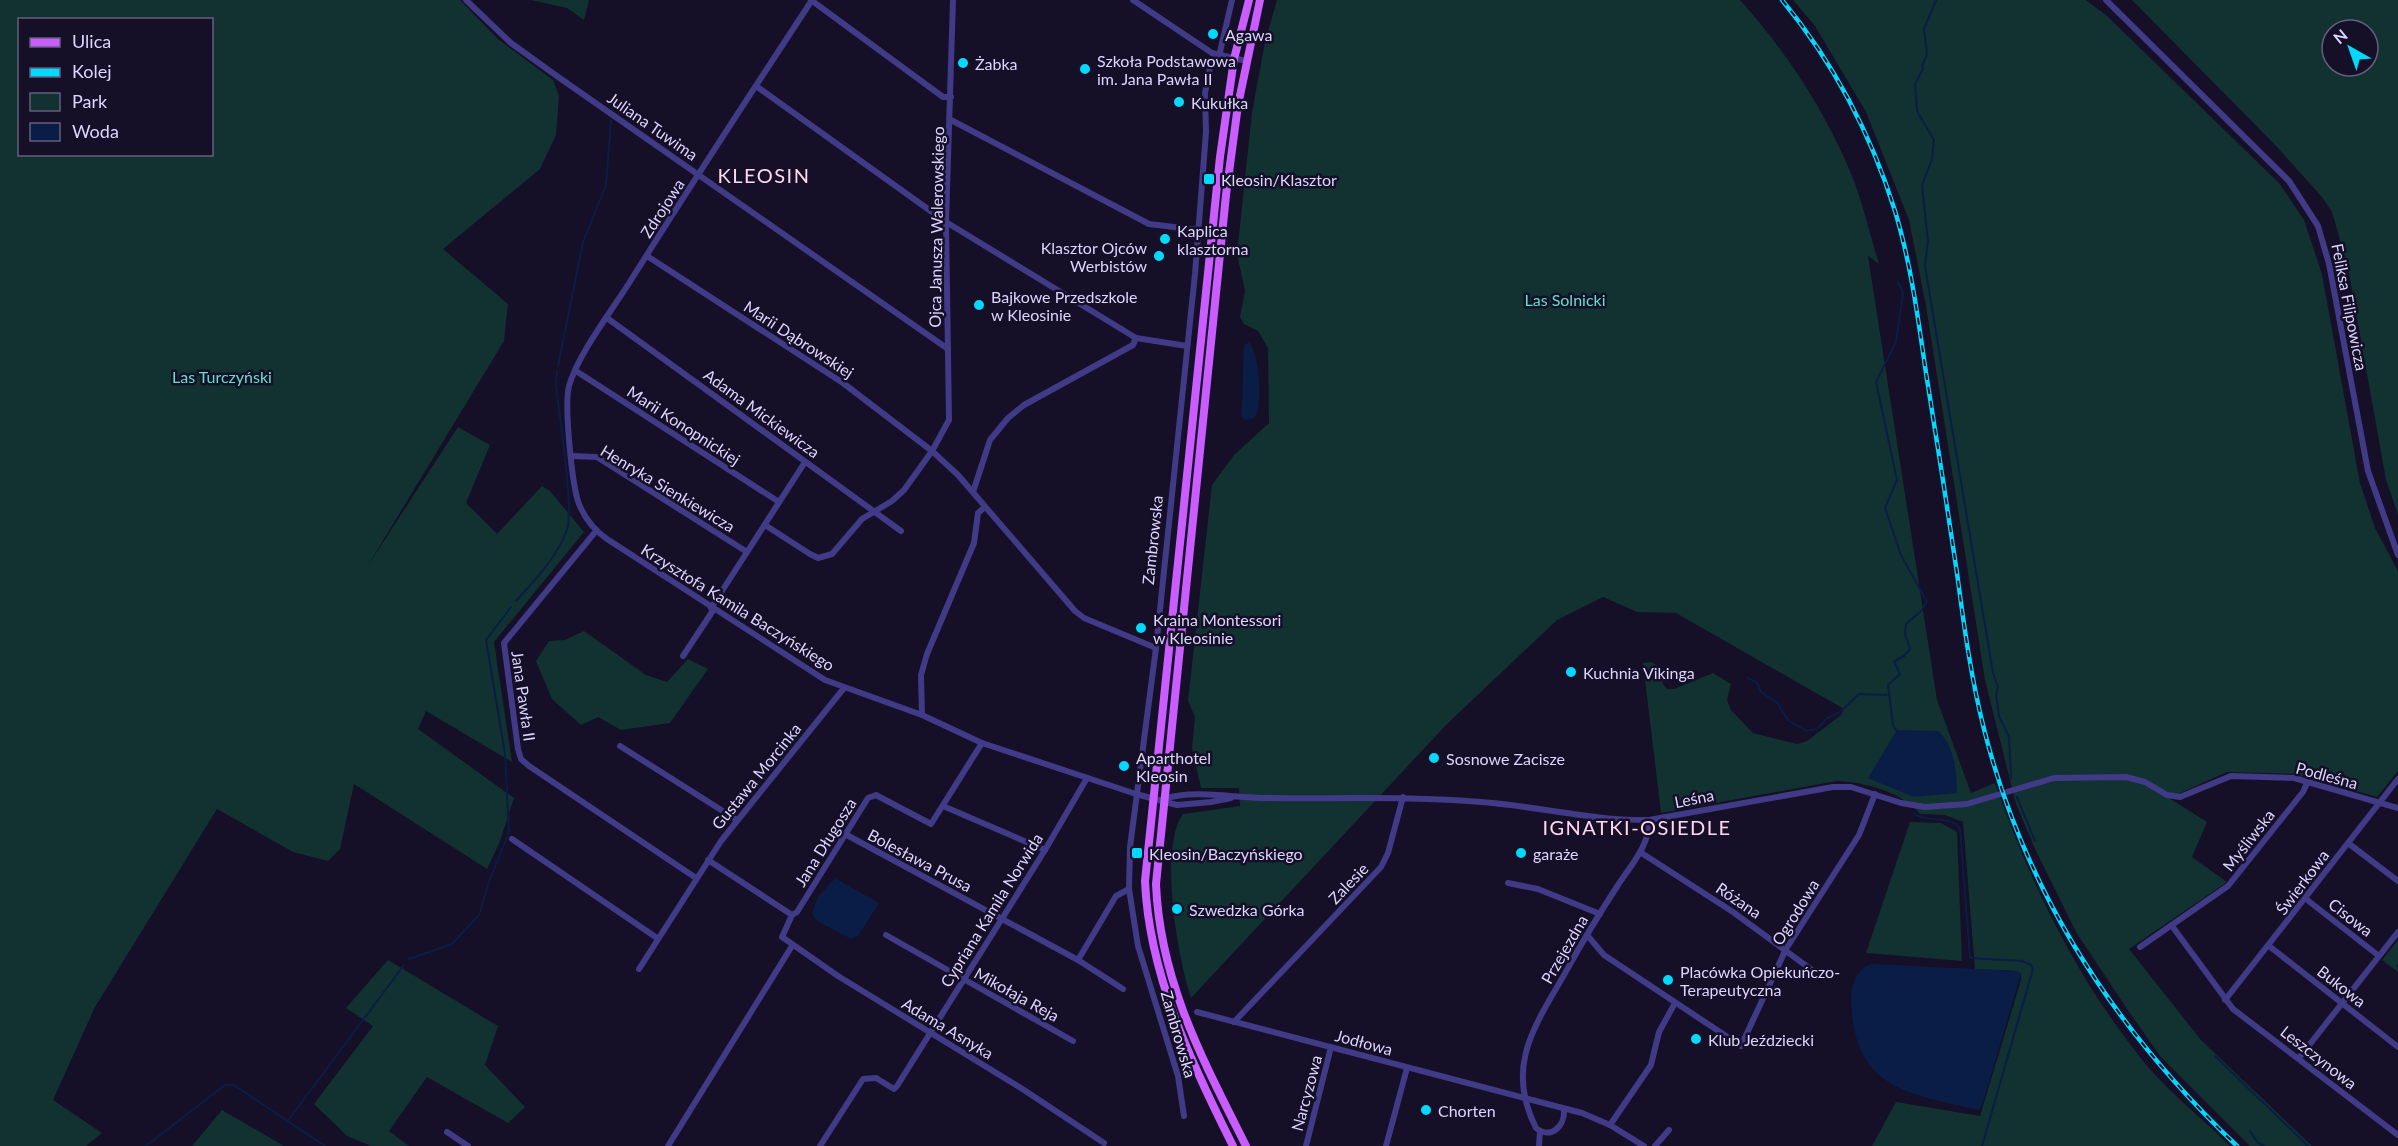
<svg xmlns="http://www.w3.org/2000/svg" width="2398" height="1146" font-family="Lato,sans-serif">
  <rect width="100%" height="100%" fill="#150f27"/>
  <g fill="#123131" fill-rule="evenodd">
    <path d="M 0,0 L 460,0 L 498,39 L 553,80 L 559,96 L 556,135 L 540,169 L 443,249 L 508,304 L 504,341 L 367,567 L 458,427 L 490,445 L 466,503 L 497,534 L 542,486 L 550,491 L 584,532 L 494,642 L 512,762 L 426,711 L 418,729 L 514,798 L 499,844 L 487,869 L 354,784 L 340,849 L 328,861 L 293,852 L 217,809 L 95,1007 L 53,1100 L 102,1133 L 86,1146 L 0,1146 ZM 20,20 L 212,20 L 212,154 L 20,154 Z"/>
    <path d="M 531,0 L 589,0 L 584,20 L 567,8 Z"/>
    <path d="M 1277,0 L 1740,0 C 1784,49 1820,103 1847,164 C 1861,195 1869,231 1879,264 L 1868,256 L 1937,700 L 1971,793 L 1995,783 C 2031,886 2079,983 2148,1067 C 2173,1096 2203,1119 2230,1146 L 1872,1146 L 1896,1102 L 1980,1116 L 2021,980 L 2021,974 L 2017,971 L 1975,969 L 1963,822 L 1945,815 L 1920,814 C 1902,792 1865,782 1837,781 L 1661,813 L 1643,663 L 1651,662 L 1660,667 L 1663,684 L 1667,689 L 1674,689 L 1713,673 L 1731,684 L 1727,700 L 1731,710 L 1753,733 L 1797,744 L 1807,741 L 1841,715 L 1844,709 L 1676,613 L 1637,612 L 1603,597 L 1557,620 L 1447,724 L 1191,998 C 1178,959 1158,848 1183,814 L 1240,806 L 1239,788 L 1201,788 L 1192,748 L 1195,717 L 1188,701 L 1212,485 L 1234,455 L 1269,423 L 1268,348 L 1258,331 L 1244,324 L 1240,317 L 1245,291 L 1237,254 L 1252,112 L 1265,42 Z"/>
    <path d="M 1793,0 L 2086,0 L 2107,16 L 2279,183 L 2304,220 L 2322,274 L 2360,483 L 2375,528 L 2398,571 L 2398,771 L 2377,797 L 2296,774 L 2227,772 L 2169,798 L 2207,822 L 2192,857 L 2227,882 L 2129,949 L 2201,1040 L 2312,1146 L 2250,1146 L 2160,1056 L 2127,1009 L 2076,932 L 2036,851 L 2016,804 L 1985,680 L 1926,306 L 1909,220 L 1866,112 L 1815,26 Z"/>
    <path d="M 2132,0 L 2398,0 L 2398,515 L 2386,480 L 2348,268 L 2332,212 L 2322,197 L 2278,148 ZM 2332,30 L 2368,30 L 2368,66 L 2332,66 Z"/>
    <path d="M 584,631 L 646,675 L 667,682 L 688,659 L 708,669 L 670,723 L 621,730 L 598,717 L 581,725 L 552,699 L 536,661 L 549,641 L 565,640 Z"/>
    <path d="M 1910,822 L 1941,823 L 1957,832 L 1962,961 L 1866,953 Z"/>
    <path d="M 2398,940 L 2398,972 L 2382,960 Z"/>
    <path d="M 388,960 L 498,1026 L 485,1065 L 525,1107 L 508,1123 L 427,1077 L 389,1131 L 409,1146 L 371,1146 L 347,1136 L 314,1104 L 373,1026 L 346,1008 Z"/>
    <path d="M 222,1110 L 284,1146 L 192,1146 Z"/>
  </g>
  <g fill="#0a1d46">
    <path d="M 1249,342 C 1259,352 1264,409 1254,418 L 1245,420 L 1241,416 C 1244,392 1242,370 1244,345 Z"/>
    <path d="M 1897,730 L 1938,731 C 1954,745 1957,772 1957,793 L 1914,797 L 1868,778 Z"/>
    <path d="M 835,878 L 879,903 L 858,936 L 851,939 L 819,922 L 812,914 L 817,898 Z"/>
    <path d="M 1871,964 L 2017,971 L 2021,974 L 1982,1106 L 1978,1110 C 1906,1093 1853,1089 1851,998 C 1851,985 1858,968 1871,964 Z"/>
  </g>
  <g fill="none" stroke-linecap="round" stroke-linejoin="round">
    <g stroke="#0a1d46" stroke-width="2">
      <path d="M 1936,0 L 1924,29 L 1927,54 L 1922,66 L 1923,69 L 1915,84 L 1917,111 L 1934,140 L 1932,159 L 1922,185 L 1928,241 L 1925,266 L 1993,673 L 1998,687 L 1996,695 L 1999,716 L 2009,737 L 2011,779"/>
      <path d="M 612,109 L 612,107"/>
      <path d="M 558,366 L 583,242 L 606,185 L 611,121"/>
      <path d="M 516,601 C 535,580 557,557 567,530 C 574,508 559,413 556,386 L 557,371"/>
      <path d="M 1748,678 L 1757,683 L 1761,692 L 1777,703 L 1789,721 L 1807,731 L 1817,729 L 1827,718 L 1840,712 L 1859,694 L 1887,695"/>
      <path d="M 1897,732 L 1893,725 L 1888,685 L 1900,674 L 1894,661 L 1904,656 L 1910,649 L 1905,634 L 1906,624 L 1921,611 L 1927,602 L 1901,555 L 1885,508 L 1897,480 L 1876,382 L 1896,342 L 1903,293 L 1898,282"/>
      <path d="M 2017,797 L 2035,841"/>
      <path d="M 1914,813 C 1926,824 1947,814 1960,828 L 1970,958 L 2022,961 L 2031,965 L 2033,969 L 1982,1146"/>
      <path d="M 409,959 L 452,944 L 479,915 L 489,882 L 509,832 L 505,754 L 486,640 L 511,607"/>
      <path d="M 2397,966 L 2398,965"/>
      <path d="M 2215,1056 L 2308,1146"/>
      <path d="M 287,1122 L 404,965"/>
      <path d="M 2250,1131 L 2258,1143 L 2265,1146"/>
      <path d="M 146,1146 L 225,1085 L 234,1085 L 325,1146"/>
    </g>
    <g stroke="#403a87" stroke-width="6">
      <path d="M 466,0 L 511,43 L 554,74 L 948,349"/>
      <path d="M 811,0 L 943,97 L 951,97"/>
      <path d="M 812,0 C 751,93 690,186 631,280 C 613,309 578,354 569,386 C 564,405 572,486 579,504 C 585,519 594,530 607,539 L 825,680 L 922,715 L 982,743 L 1136,794 L 1177,805 L 1211,802 L 1231,798"/>
      <path d="M 1133,0 L 1212,53 L 1246,61"/>
      <path d="M 2106,0 L 2289,181 L 2318,226 L 2329,264 L 2368,471 L 2398,555"/>
      <path d="M 756,86 L 946,222 L 1136,338"/>
      <path d="M 951,120 L 1149,224 L 1199,230"/>
      <path d="M 647,256 L 843,383 L 932,451 L 958,475 L 1075,611 L 1084,618 L 1156,648"/>
      <path d="M 607,318 L 901,531"/>
      <path d="M 576,371 L 779,502"/>
      <path d="M 572,456 L 597,457 L 747,552"/>
      <path d="M 973,492 L 990,440 L 1008,418 L 1024,405 L 1133,345 L 1136,338 L 1187,346"/>
      <path d="M 765,525 L 810,554 L 818,558 L 832,554 L 862,519 L 892,501 L 904,490 L 932,451 L 949,420 L 946,222 L 953,0"/>
      <path d="M 596,531 L 504,643 L 518,749 L 521,759 L 529,766 L 696,878"/>
      <path d="M 711,608 L 805,462"/>
      <path d="M 683,656 L 714,609"/>
      <path d="M 922,715 L 921,675 L 927,654 L 974,543 L 978,513 L 985,507"/>
      <path d="M 982,743 L 931,824 L 876,795 L 868,798 L 797,912 L 792,915 L 782,937 L 838,976 L 1024,1090 L 1104,1143"/>
      <path d="M 620,746 L 737,820"/>
      <path d="M 1163,799 C 1196,789 1233,798 1267,798 C 1339,799 1410,796 1481,802 C 1537,806 1593,821 1649,820 L 1833,787 L 1851,787 L 1901,803 L 1925,807 L 1967,804 L 2054,778 L 2126,777 L 2145,782 L 2167,795 L 2180,797 L 2231,776 L 2294,778 L 2398,808"/>
      <path d="M 943,806 L 1045,850"/>
      <path d="M 845,834 L 1078,960 L 1123,989"/>
      <path d="M 512,839 L 657,938"/>
      <path d="M 2348,843 L 2398,881"/>
      <path d="M 1640,852 L 1733,912 L 1820,976"/>
      <path d="M 708,860 L 792,915"/>
      <path d="M 1508,883 L 1538,889 L 1600,914"/>
      <path d="M 2306,899 L 2379,956"/>
      <path d="M 2172,926 L 2233,1009 L 2398,1135"/>
      <path d="M 886,935 L 1073,1041"/>
      <path d="M 1587,935 L 1604,955 L 1741,1046 L 1786,949 L 1859,835 L 1875,794"/>
      <path d="M 2269,946 L 2398,1047"/>
      <path d="M 2140,947 L 2228,886 L 2303,792 L 2307,783"/>
      <path d="M 1078,960 L 1116,896 L 1129,889"/>
      <path d="M 639,969 L 721,841 L 844,688"/>
      <path d="M 2225,1000 L 2398,779"/>
      <path d="M 1197,1012 L 1582,1113 L 1610,1125 L 1644,1146"/>
      <path d="M 1234,1022 L 1381,867 L 1388,853 L 1403,797"/>
      <path d="M 2299,1058 L 2398,932"/>
      <path d="M 1564,1110 C 1565,1126 1551,1140 1536,1128 C 1505,1067 1534,1027 1564,975 C 1581,944 1599,914 1618,885 C 1631,865 1650,845 1649,820"/>
      <path d="M 1184,1116 L 1178,1076 L 1138,946 L 1129,889 L 1130,847 L 1156,648 L 1195,274 L 1206,132 L 1205,93 L 1210,68 L 1220,52 L 1232,0"/>
      <path d="M 1610,1125 L 1651,1065 L 1659,1032 L 1675,1003"/>
      <path d="M 447,1132 L 468,1146"/>
      <path d="M 668,1146 L 792,946"/>
      <path d="M 820,1146 L 863,1079 L 876,1078 L 894,1089 L 897,1086 L 1045,850 L 1087,778"/>
      <path d="M 1306,1146 L 1331,1047"/>
      <path d="M 1386,1146 L 1407,1068"/>
      <path d="M 1539,1146 L 1540,1131"/>
      <path d="M 1655,1146 L 1669,1130"/>
    </g>
    <g stroke="#ca5dff" stroke-width="8">
      <path d="M 1233,1146 C 1191,1062 1149,975 1145,881 L 1220,157 L 1234,59 L 1249,0"/>
      <path d="M 1246,1146 C 1203,1060 1160,982 1156,884 L 1226,195 L 1238,105 L 1260,0"/>
    </g>
    <g stroke="#02d9ff" stroke-width="4.5">
      <path id="rail" d="M 1782,0 C 1833,62 1871,134 1895,211 C 1911,264 1918,318 1926,373 C 1937,440 1947,506 1957,573 C 1964,626 1971,678 1984,729 C 2025,893 2116,1031 2237,1146"/>
    </g>
    <use href="#rail" stroke="#150f27" stroke-width="2" stroke-dasharray="7" stroke-linecap="butt"/>
  </g>
  <g fill="#02d9ff" stroke="#150f27" stroke-width="2">
    <circle cx="1213" cy="34" r="6"/>
    <circle cx="963" cy="63" r="6"/>
    <circle cx="1085" cy="69" r="6"/>
    <circle cx="1179" cy="102" r="6"/>
    <rect x="1203" y="173" width="12" height="12" rx="3"/>
    <circle cx="1165" cy="239" r="6"/>
    <circle cx="1159" cy="256" r="6"/>
    <circle cx="979" cy="305" r="6"/>
    <circle cx="1141" cy="628" r="6"/>
    <circle cx="1571" cy="672" r="6"/>
    <circle cx="1434" cy="758" r="6"/>
    <circle cx="1124" cy="766" r="6"/>
    <rect x="1131" y="847" width="12" height="12" rx="3"/>
    <circle cx="1521" cy="853" r="6"/>
    <circle cx="1177" cy="909" r="6"/>
    <circle cx="1668" cy="980" r="6"/>
    <circle cx="1696" cy="1039" r="6"/>
    <circle cx="1426" cy="1110" r="6"/>
  </g>
  <g text-anchor="middle" dominant-baseline="central" stroke-width="5" stroke-linejoin="round" paint-order="stroke">
    <g font-size="16" fill="#dcd6ff" stroke="#150f27" text-anchor="start">
      <text x="1225" y="34">Agawa</text>
      <text x="1097" y="60">Szkoła Podstawowa<tspan x="1097" dy="18">im. Jana Pawła II</tspan></text>
      <text x="975" y="63">Żabka</text>
      <text x="1191" y="102">Kukułka</text>
      <text x="1221" y="179">Kleosin/Klasztor</text>
      <text x="1177" y="230">Kaplica<tspan x="1177" dy="18">klasztorna</tspan></text>
      <text x="1147" y="247" text-anchor="end">Klasztor Ojców<tspan x="1147" dy="18">Werbistów</tspan></text>
      <text x="991" y="296">Bajkowe Przedszkole<tspan x="991" dy="18">w Kleosinie</tspan></text>
      <text x="1153" y="619">Kraina Montessori<tspan x="1153" dy="18">w Kleosinie</tspan></text>
      <text x="1583" y="672">Kuchnia Vikinga</text>
      <text x="1136" y="757">Aparthotel<tspan x="1136" dy="18">Kleosin</tspan></text>
      <text x="1446" y="758">Sosnowe Zacisze</text>
      <text x="1149" y="853">Kleosin/Baczyńskiego</text>
      <text x="1533" y="853">garaże</text>
      <text x="1189" y="909">Szwedzka Górka</text>
      <text x="1680" y="971">Placówka Opiekuńczo-<tspan x="1680" dy="18">Terapeutyczna</tspan></text>
      <text x="1708" y="1039">Klub Jeździecki</text>
      <text x="1438" y="1110">Chorten</text>
    </g>
    <g font-size="16" fill="#dcd6ff" stroke="#150f27">
      <text transform="translate(653 126) rotate(35)">Juliana Tuwima</text>
      <text transform="translate(662 208) rotate(-57)">Zdrojowa</text>
      <text transform="translate(936 227) rotate(-89)">Ojca Janusza Walerowskiego</text>
      <text transform="translate(2350 307) rotate(79)">Feliksa Filipowicza</text>
      <text transform="translate(799 339) rotate(33)">Marii Dąbrowskiej</text>
      <text transform="translate(762 413) rotate(36)">Adama Mickiewicza</text>
      <text transform="translate(684 425) rotate(33)">Marii Konopnickiej</text>
      <text transform="translate(668 488) rotate(31)">Henryka Sienkiewicza</text>
      <text transform="translate(1152 540) rotate(-84)">Zambrowska</text>
      <text transform="translate(738 607) rotate(32)">Krzysztofa Kamila Baczyńskiego</text>
      <text transform="translate(524 696) rotate(82)">Jana Pawła II</text>
      <text transform="translate(2327 775) rotate(15)">Podleśna</text>
      <text transform="translate(756 776) rotate(-51)">Gustawa Morcinka</text>
      <text transform="translate(1694 798) rotate(-11)">Leśna</text>
      <text transform="translate(2248 840) rotate(-52)">Myśliwska</text>
      <text transform="translate(825 842) rotate(-58)">Jana Długosza</text>
      <text transform="translate(920 860) rotate(28)">Bolesława Prusa</text>
      <text transform="translate(2302 882) rotate(-53)">Świerkowa</text>
      <text transform="translate(1348 883) rotate(-46)">Zalesie</text>
      <text transform="translate(1739 900) rotate(34)">Różana</text>
      <text transform="translate(991 910) rotate(-58)">Cypriana Kamila Norwida</text>
      <text transform="translate(1795 912) rotate(-58)">Ogrodowa</text>
      <text transform="translate(2351 917) rotate(38)">Cisowa</text>
      <text transform="translate(1564 949) rotate(-60)">Przejezdna</text>
      <text transform="translate(2342 986) rotate(38)">Bukowa</text>
      <text transform="translate(1017 994) rotate(29)">Mikołaja Reja</text>
      <text transform="translate(948 1028) rotate(31)">Adama Asnyka</text>
      <text transform="translate(1179 1034) rotate(74)">Zambrowska</text>
      <text transform="translate(1364 1042) rotate(15)">Jodłowa</text>
      <text transform="translate(2319 1057) rotate(38)">Leszczynowa</text>
      <text transform="translate(1306 1093) rotate(-75)">Narcyzowa</text>
    </g>
    <g font-size="16" fill="#5fe2c7" stroke="#150f27">
      <text x="1565" y="299">Las Solnicki</text>
      <text x="222" y="376">Las Turczyński</text>
    </g>
    <g font-size="20" letter-spacing="1.5" fill="#ffd8ef" stroke="#150f27">
      <text x="764" y="175">KLEOSIN</text>
      <text x="1637" y="827">IGNATKI-OSIEDLE</text>
    </g>
  </g>
  <rect x="18" y="18" width="195" height="138" fill="#150f27" stroke="#655f7d" stroke-width="1.5"/>
  <rect x="30" y="38" width="30" height="9" fill="#ca5dff" stroke="#655f7d" stroke-width="1.5"/>
  <text x="72" y="48" font-size="18" fill="#dcd6ff">Ulica</text>
  <rect x="30" y="68" width="30" height="9" fill="#02d9ff" stroke="#655f7d" stroke-width="1.5"/>
  <text x="72" y="78" font-size="18" fill="#dcd6ff">Kolej</text>
  <rect x="30" y="93" width="30" height="18" fill="#123131" stroke="#655f7d" stroke-width="1.5"/>
  <text x="72" y="108" font-size="18" fill="#dcd6ff">Park</text>
  <rect x="30" y="123" width="30" height="18" fill="#0a1d46" stroke="#655f7d" stroke-width="1.5"/>
  <text x="72" y="138" font-size="18" fill="#dcd6ff">Woda</text>
  <g transform="translate(2350 48) rotate(320)"><circle r="28" fill="#150f27" stroke="#655f7d" stroke-width="1.5"/>
  <path d="M0-4.5L10 22L0 15L-10 22Z" fill="#02d9ff"/>
  <text y="-9" font-size="16" font-weight="bold" text-anchor="middle" fill="#dcd6ff">N</text>
  </g>
</svg>
